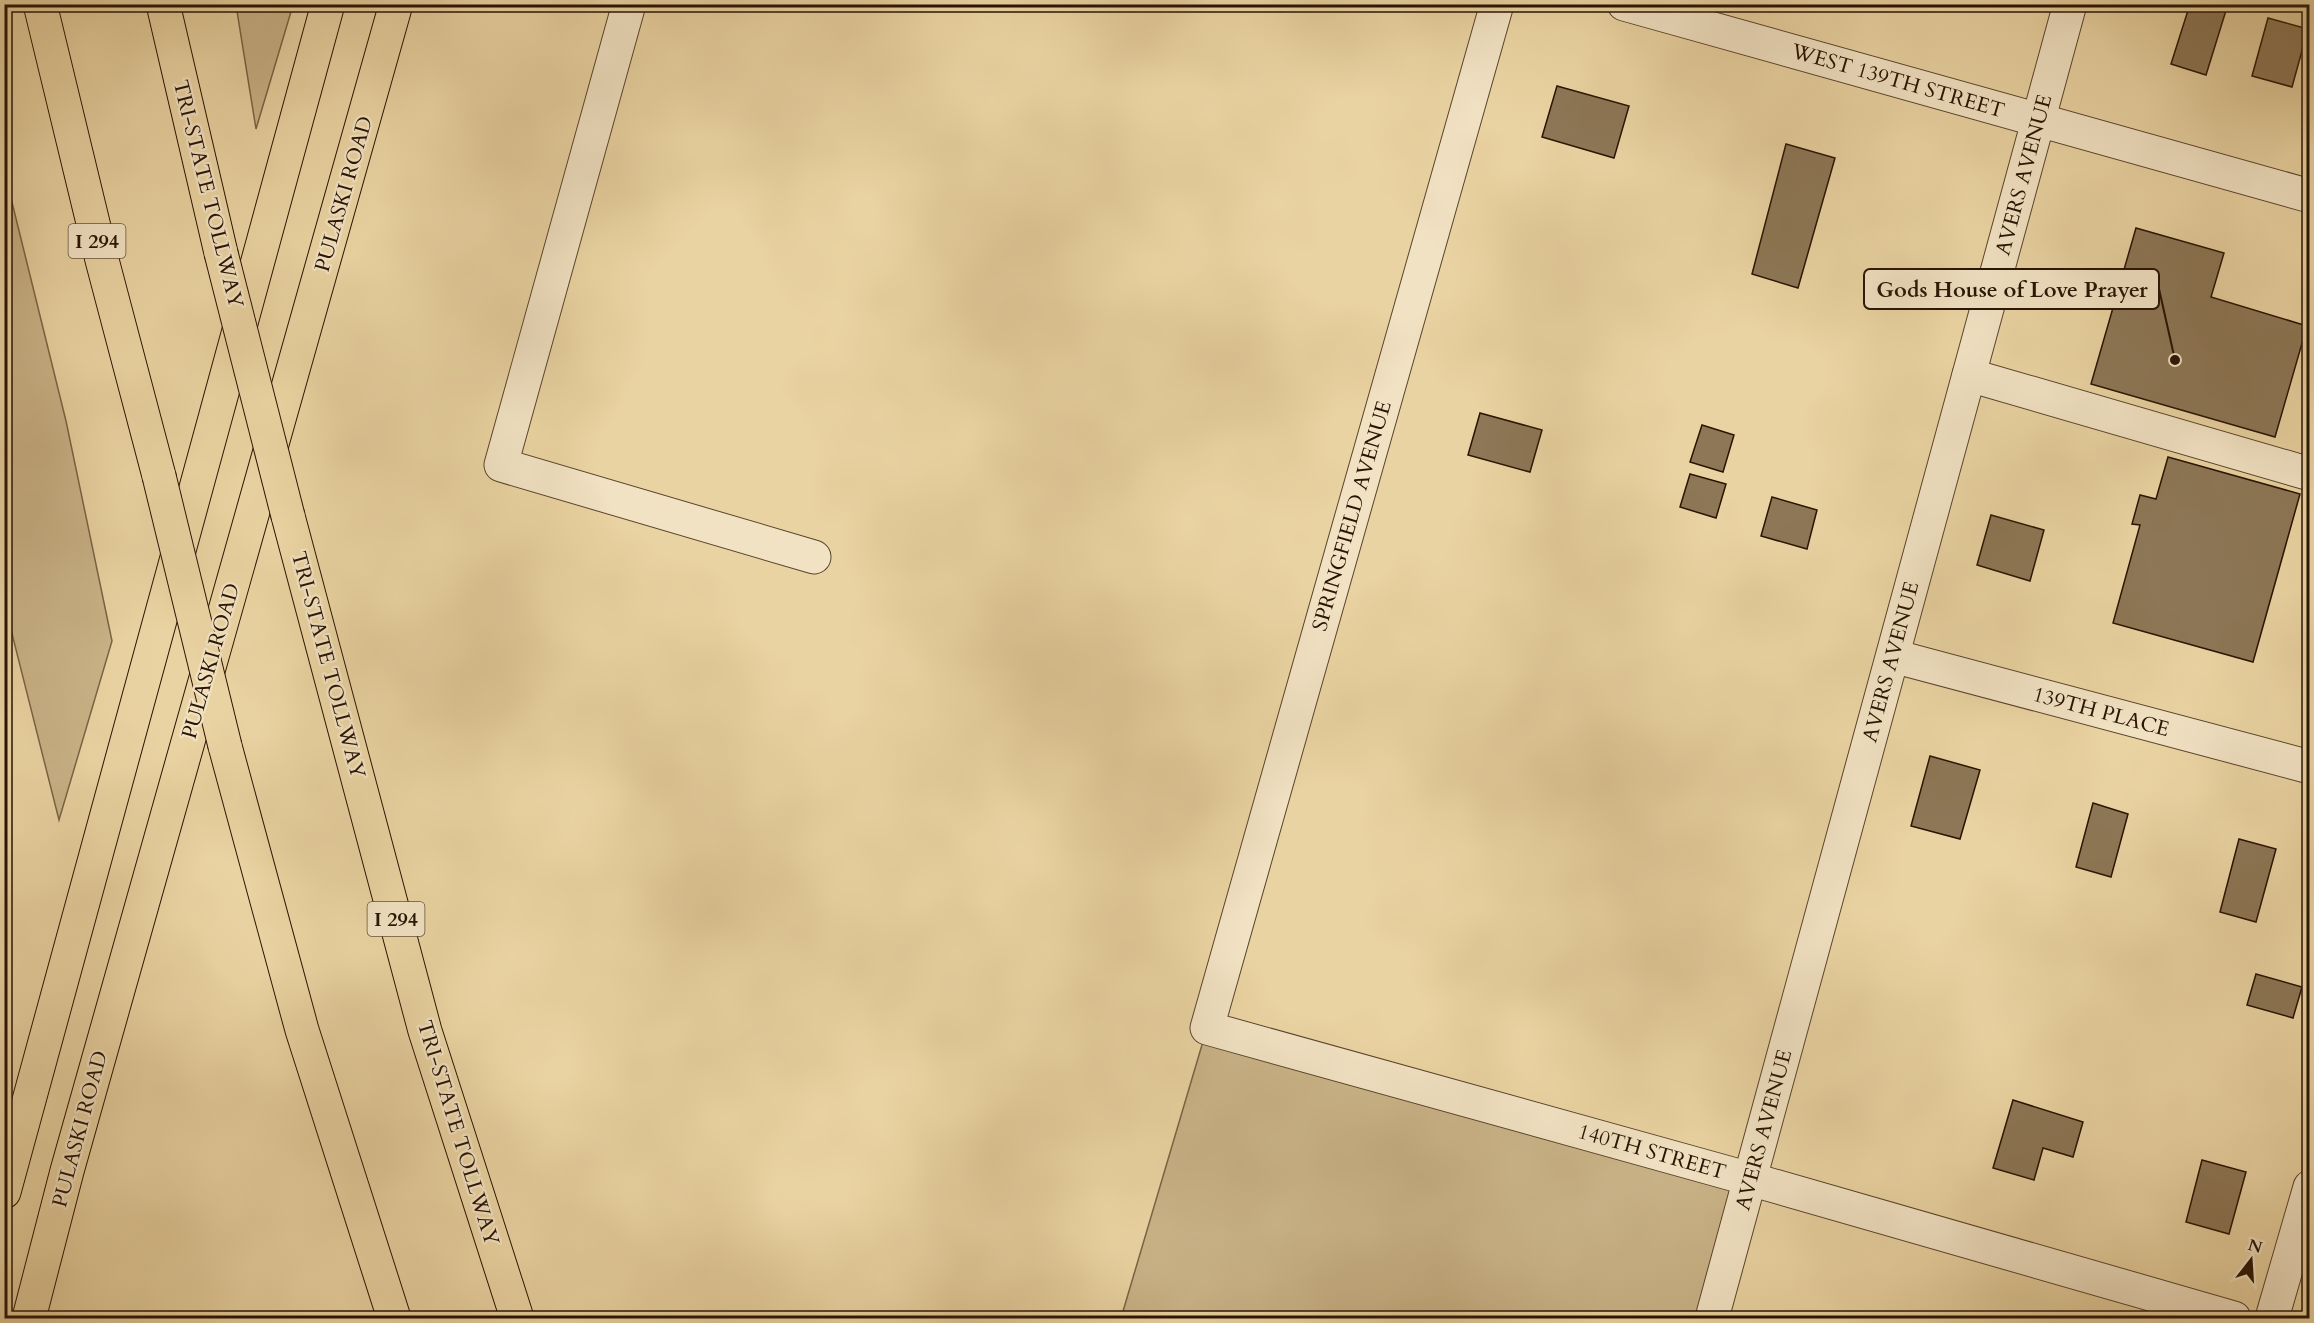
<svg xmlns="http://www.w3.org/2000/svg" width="2314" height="1323" font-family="Cardo,serif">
  <rect width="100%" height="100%" fill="#ead3a2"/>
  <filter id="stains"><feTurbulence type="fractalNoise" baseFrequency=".00333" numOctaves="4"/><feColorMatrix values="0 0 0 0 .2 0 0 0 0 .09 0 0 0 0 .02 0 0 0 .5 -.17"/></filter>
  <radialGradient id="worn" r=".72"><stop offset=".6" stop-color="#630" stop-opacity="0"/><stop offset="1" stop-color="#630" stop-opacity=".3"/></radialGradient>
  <g fill="#c9b387" stroke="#796445" stroke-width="1.5">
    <path d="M 236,5 L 293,5 L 256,129 Z"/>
    <path d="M 4,170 L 66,421 L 112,641 L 59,820 L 5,606 Z"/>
    <path d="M 1207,1028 L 1750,1179 L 1712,1318 L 1121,1318 Z"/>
  </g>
  <g fill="#8d7756" stroke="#291403" stroke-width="1.5">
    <path d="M 2190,4 L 2228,4 L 2206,75 L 2171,64 Z"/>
    <path d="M 2268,18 L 2308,29 L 2292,87 L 2252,76 Z"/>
    <path d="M 1557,86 L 1629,106 L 1614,158 L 1542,137 Z"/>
    <path d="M 1786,144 L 1835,158 L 1798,288 L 1752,274 Z"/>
    <path d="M 2136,228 L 2224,253 L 2211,297 L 2307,326 L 2275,437 L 2091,384 Z"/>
    <path d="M 1480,413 L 1542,430 L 1530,472 L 1468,455 Z"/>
    <path d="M 1702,425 L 1734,435 L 1723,472 L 1690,462 Z"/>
    <path d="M 2168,457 L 2300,494 L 2253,662 L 2113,623 L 2140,525 L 2132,524 L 2140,495 L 2156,499 Z"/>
    <path d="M 1690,474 L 1726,484 L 1716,518 L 1680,507 Z"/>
    <path d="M 1772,497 L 1817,510 L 1807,549 L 1761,536 Z"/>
    <path d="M 1991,515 L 2044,530 L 2030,581 L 1977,565 Z"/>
    <path d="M 1930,756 L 1980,770 L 1960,839 L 1911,826 Z"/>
    <path d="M 2093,803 L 2128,814 L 2111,877 L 2076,867 Z"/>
    <path d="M 2239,839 L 2276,849 L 2256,922 L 2220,912 Z"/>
    <path d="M 2256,974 L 2302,987 L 2293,1018 L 2247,1005 Z"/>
    <path d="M 2013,1100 L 2083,1122 L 2073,1157 L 2043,1148 L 2034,1180 L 1993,1168 Z"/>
    <path d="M 2202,1160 L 2246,1172 L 2229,1234 L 2186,1222 Z"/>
  </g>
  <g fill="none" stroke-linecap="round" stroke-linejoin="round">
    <g stroke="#59442b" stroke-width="35">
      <g id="minor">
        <path d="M 629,4 L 501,465 L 814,557"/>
        <path d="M 1497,4 L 1207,1028 L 1750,1179 L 2234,1318"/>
        <path d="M 1624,4 L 2310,196"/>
        <path d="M 1969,375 L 2310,474"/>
        <path d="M 1893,656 L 2310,767"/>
        <path d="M 1712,1318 L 2070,4"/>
        <path d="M 2272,1318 L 2310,1187"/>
      </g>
    </g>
    <g stroke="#291403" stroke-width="35">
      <g id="major">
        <path d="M 4,1192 L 328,4"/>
        <path d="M 29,1318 L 67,1171 L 396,4"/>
      </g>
    </g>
    <g stroke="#291403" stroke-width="35">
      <g id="highway">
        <path d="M 40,4 L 102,260 L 159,476"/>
        <path d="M 163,4 L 221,253"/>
        <path d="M 288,516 L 425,1031 L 517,1318"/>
        <path d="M 225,746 L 302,1030 L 394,1318"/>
      </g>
    </g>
    <use href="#minor" stroke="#f1e2c3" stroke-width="33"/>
    <use href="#major" stroke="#ead3a2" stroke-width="33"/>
    <use href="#highway" stroke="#ead3a2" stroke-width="33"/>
    <g stroke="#291403" stroke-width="35" stroke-linecap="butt">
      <g id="highway-bridge">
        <path d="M 221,253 L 288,516"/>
        <path d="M 159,476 L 225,746"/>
      </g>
    </g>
    <use href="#highway-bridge" stroke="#ead3a2" stroke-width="33"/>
  </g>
  <g text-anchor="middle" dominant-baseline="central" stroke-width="4.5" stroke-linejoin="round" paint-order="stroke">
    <g fill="#f1e2c3" stroke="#65523d" stroke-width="1.5">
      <rect x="68.5" y="224" width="57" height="34" rx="4.5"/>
      <rect x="367.5" y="902" width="57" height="34" rx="4.5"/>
    </g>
    <g font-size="20" font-weight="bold" fill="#291403">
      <text x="97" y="241">I 294</text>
      <text x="396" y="919">I 294</text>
    </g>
    <g font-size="21" fill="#291403" stroke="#f1e2c3">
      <text transform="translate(1898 81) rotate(16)">WEST 139TH STREET</text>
      <text transform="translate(2024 175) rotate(-75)">AVERS AVENUE</text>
      <text transform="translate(208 194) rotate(76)">TRI-STATE TOLLWAY</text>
      <text transform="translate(344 194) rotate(-74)">PULASKI ROAD</text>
      <text transform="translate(1352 516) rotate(-74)">SPRINGFIELD AVENUE</text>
      <text transform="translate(211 661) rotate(-74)">PULASKI ROAD</text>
      <text transform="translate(1891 662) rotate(-75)">AVERS AVENUE</text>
      <text transform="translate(328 665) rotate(75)">TRI-STATE TOLLWAY</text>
      <text transform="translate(2101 712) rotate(15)">139TH PLACE</text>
      <text transform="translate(80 1129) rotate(-75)">PULASKI ROAD</text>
      <text transform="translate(1764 1130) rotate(-75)">AVERS AVENUE</text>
      <text transform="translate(458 1133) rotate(73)">TRI-STATE TOLLWAY</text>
      <text transform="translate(1652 1152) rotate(16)">140TH STREET</text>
    </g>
  </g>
  <path fill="none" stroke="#291403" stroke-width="2" d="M2175 360L2159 289"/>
  <circle fill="#291403" stroke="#f1e2c3" stroke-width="2" cx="2175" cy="360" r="6"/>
  <rect fill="#f1e2c3" stroke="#291403" stroke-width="2" x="1864" y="269" width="295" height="40" rx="6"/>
  <g font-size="22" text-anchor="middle" font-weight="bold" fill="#291403">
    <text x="2012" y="297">Gods House of Love Prayer</text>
  </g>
  <rect width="2314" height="1323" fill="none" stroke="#ead3a2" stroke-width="24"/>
  <rect x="6" y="6" width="2302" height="1311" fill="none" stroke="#291403" stroke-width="3"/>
  <rect x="12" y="12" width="2290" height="1299" fill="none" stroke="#291403" stroke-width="1.5"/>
  <g transform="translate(2251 1260) rotate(17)" stroke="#f1e2c3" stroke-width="4.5" paint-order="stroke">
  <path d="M0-4.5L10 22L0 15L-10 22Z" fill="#291403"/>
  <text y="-9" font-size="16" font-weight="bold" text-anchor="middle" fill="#291403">N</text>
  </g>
  <rect width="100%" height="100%" filter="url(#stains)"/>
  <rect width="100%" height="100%" fill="url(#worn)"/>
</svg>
